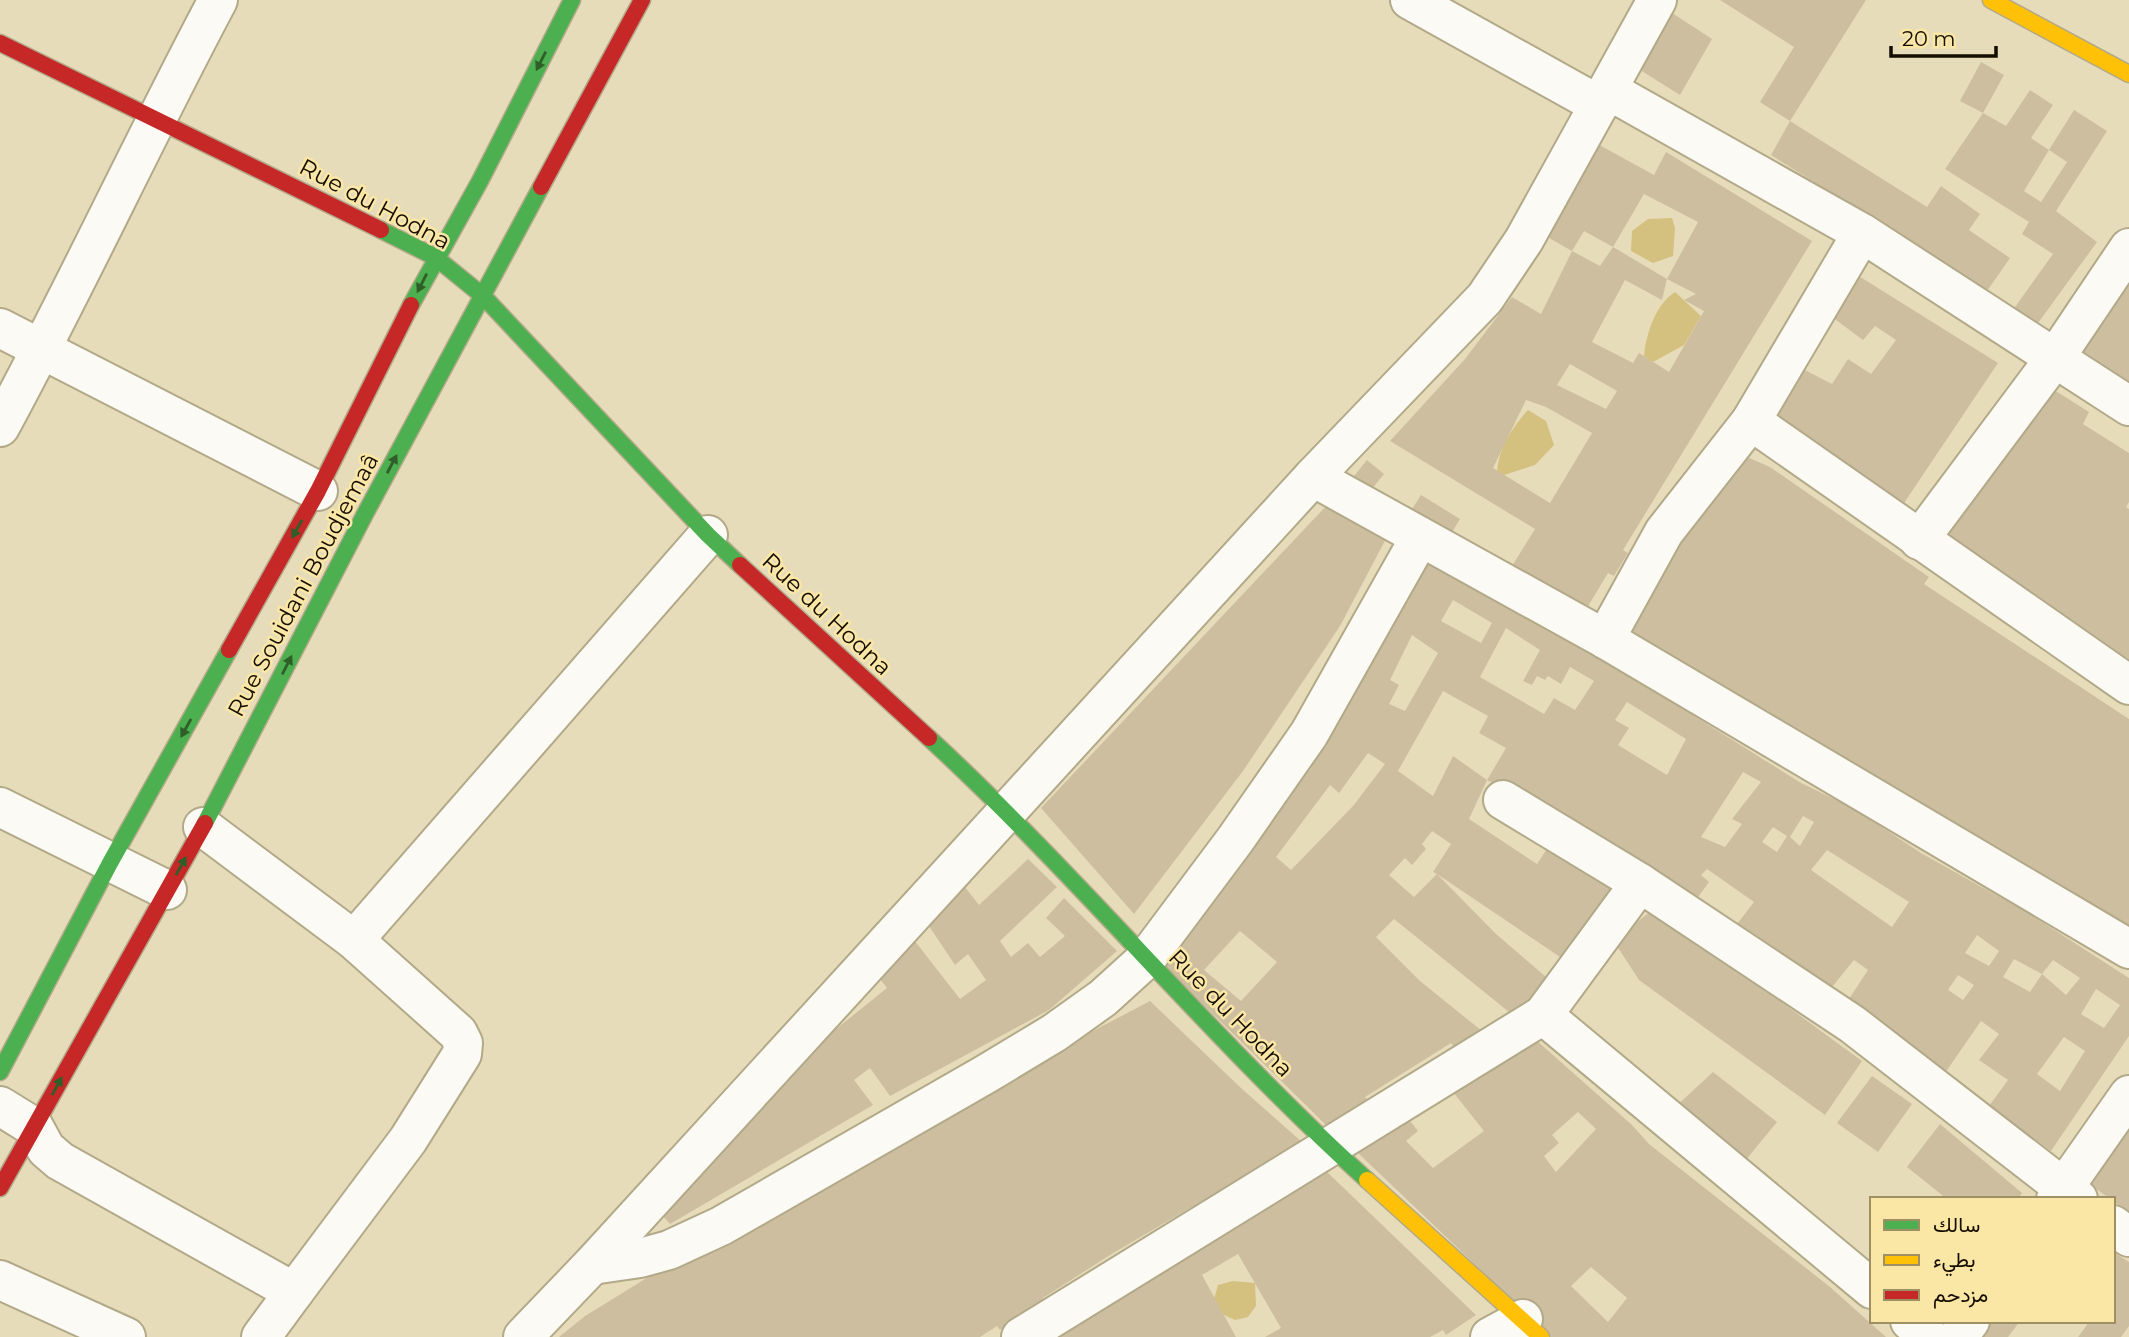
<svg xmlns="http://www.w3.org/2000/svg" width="2129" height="1337" font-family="Montserrat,Vazirmatn,sans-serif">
  <rect width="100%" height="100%" fill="#e7dcb9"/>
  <g fill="#d4c17f">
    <path d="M 1672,218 L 1675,228 L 1673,256 L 1653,263 L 1631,251 L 1632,231 L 1648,219 Z"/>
    <path d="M 1675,292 L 1701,316 L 1684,345 L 1653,362 L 1644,356 C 1646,333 1656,304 1675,292 Z"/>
    <path d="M 1528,410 L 1546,421 L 1554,445 L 1535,465 L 1504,475 L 1497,471 C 1499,447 1512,428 1528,410 Z"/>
    <path d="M 1233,1281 L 1255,1283 L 1256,1306 L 1248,1317 L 1235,1320 L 1224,1315 L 1214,1299 L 1218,1285 Z"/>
  </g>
  <g fill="#cdbea0" fill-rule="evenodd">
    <path d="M 1720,0 L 1866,0 L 1790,121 L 1760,102 L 1794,47 Z"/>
    <path d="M 1672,13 L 1712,39 L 1680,95 L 1637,68 Z"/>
    <path d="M 1981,62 L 2004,75 L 1983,113 L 1960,101 Z"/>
    <path d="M 2030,90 L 2053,105 L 2031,138 L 2049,150 L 2024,191 L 2041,202 L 2067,162 L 2049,150 L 2074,110 L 2107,131 L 2056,211 L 2097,242 L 2033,330 L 2010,314 L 2053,254 L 2022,234 L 2029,222 L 1945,169 L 1983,113 L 2006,126 Z"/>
    <path d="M 1790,121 L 1927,207 L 1941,186 L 1980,214 L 1969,230 L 2010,258 L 1985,294 L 1905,239 L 1771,155 Z"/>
    <path d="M 1594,142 L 1654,175 L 1666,152 L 1812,241 L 1623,550 L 1628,553 L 1614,576 L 1608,573 L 1581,618 L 1507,574 L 1535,529 L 1390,441 L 1465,359 L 1512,297 L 1541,314 L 1572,251 L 1600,266 L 1613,247 L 1667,279 L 1698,222 L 1644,194 L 1613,247 L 1584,231 L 1572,251 L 1542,234 ZM 1667,279 L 1696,294 L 1684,300 L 1704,311 L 1669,372 L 1639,353 L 1633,363 L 1592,342 L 1625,280 L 1662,300 ZM 1570,364 L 1617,391 L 1606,409 L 1557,385 ZM 1526,400 L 1546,407 L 1592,433 L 1550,503 L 1493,468 Z"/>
    <path d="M 1846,268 L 1998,363 L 1900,509 L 1765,414 ZM 1832,317 L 1863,340 L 1875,326 L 1896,340 L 1871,374 L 1848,359 L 1832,384 L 1797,366 Z"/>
    <path d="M 2129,270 L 2129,386 L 2073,350 Z"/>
    <path d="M 2051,388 L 2089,412 L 2083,424 L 2129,453 L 2129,502 L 2126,507 L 2129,509 L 2129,668 L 1928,534 Z"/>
    <path d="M 1745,456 L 1770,467 L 1929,577 L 1924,584 L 2129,719 L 2129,929 L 1858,766 L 1616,628 Z"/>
    <path d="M 1367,460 L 1384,474 L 1367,495 L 1350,481 Z"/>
    <path d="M 1421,495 L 1460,519 L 1446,542 L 1407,517 Z"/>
    <path d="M 1328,504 L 1388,535 L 1340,626 L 1243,771 L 1134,914 L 1041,808 Z"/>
    <path d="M 1429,557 L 1616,667 L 1801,783 L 1853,808 L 1921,853 L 2028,913 L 2129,978 L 2129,1036 L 2051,1151 L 1989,1106 L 2008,1080 L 1979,1060 L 1999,1034 L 1981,1021 L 1945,1073 L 1845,1005 L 1868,970 L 1854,960 L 1827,993 L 1734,928 L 1754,902 L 1707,869 L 1701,875 L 1709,882 L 1693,904 L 1540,807 L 1487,780 L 1506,748 L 1479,733 L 1488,716 L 1443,691 L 1398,771 L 1433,796 L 1453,756 L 1487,780 L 1469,819 L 1537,864 L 1552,841 L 1617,885 L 1566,961 L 1437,874 L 1496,934 L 1546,977 L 1544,989 L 1509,1012 L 1394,919 L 1376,937 L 1420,981 L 1482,1031 L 1455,1048 L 1451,1043 L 1365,1097 L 1369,1101 L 1329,1128 L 1157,959 L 1252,836 L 1311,768 L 1354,685 ZM 1453,600 L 1492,623 L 1481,643 L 1441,621 ZM 1506,628 L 1540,650 L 1523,681 L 1532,685 L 1537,676 L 1545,680 L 1548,676 L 1561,684 L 1570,667 L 1594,681 L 1575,710 L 1554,698 L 1544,714 L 1480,677 ZM 1412,635 L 1438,653 L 1405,711 L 1389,704 L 1399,685 L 1390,680 ZM 1627,702 L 1686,739 L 1667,775 L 1618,745 L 1629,728 L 1615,720 ZM 1368,753 L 1385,764 L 1353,806 L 1291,870 L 1276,857 L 1330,785 L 1339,793 ZM 1743,772 L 1761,782 L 1732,819 L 1742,824 L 1725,847 L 1701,837 ZM 1803,816 L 1814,822 L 1800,846 L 1790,837 ZM 1773,827 L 1787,836 L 1777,852 L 1762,842 ZM 1432,831 L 1451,844 L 1433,872 L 1437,874 L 1414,897 L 1389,875 L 1405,858 L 1412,865 L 1426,849 L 1422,844 ZM 1827,850 L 1909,902 L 1892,927 L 1811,870 ZM 1240,931 L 1277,962 L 1241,1001 L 1204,970 ZM 1977,935 L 1999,951 L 1989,966 L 1965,953 ZM 2014,959 L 2042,974 L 2030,992 L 2003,977 ZM 2053,960 L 2080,978 L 2066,995 L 2042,974 ZM 1958,975 L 1974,985 L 1963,1000 L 1948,990 ZM 2096,989 L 2120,1005 L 2104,1028 L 2081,1014 ZM 2064,1037 L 2085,1051 L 2060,1091 L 2037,1074 Z"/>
    <path d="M 1028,859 L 1057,887 L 1000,941 L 1011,957 L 1028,943 L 1040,957 L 1065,936 L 1046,918 L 1064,898 L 1117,951 L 1049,1010 L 890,1096 L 870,1068 L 854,1080 L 873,1105 L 670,1224 L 655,1207 L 810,1050 L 887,988 L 878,976 L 914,940 L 960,999 L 986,980 L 968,954 L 955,965 L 927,923 L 961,882 L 979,905 Z"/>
    <path d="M 1654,909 L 1862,1061 L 1825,1115 L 1639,980 L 1613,940 Z"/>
    <path d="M 1150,1001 L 1241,1088 L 1302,1142 L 1110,1255 L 1043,1298 L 1045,1302 L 1000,1330 L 997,1326 L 980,1337 L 559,1337 L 585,1316 L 676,1260 L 1031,1070 L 1028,1065 Z"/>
    <path d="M 1536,1040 L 1632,1125 L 1649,1144 L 1830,1287 L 1886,1337 L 1551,1337 L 1357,1152 L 1407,1117 L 1418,1131 L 1406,1141 L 1433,1168 L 1484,1131 L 1453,1092 ZM 1578,1112 L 1596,1129 L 1556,1172 L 1544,1156 L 1559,1143 L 1552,1135 ZM 1591,1267 L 1627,1298 L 1608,1322 L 1571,1286 Z"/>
    <path d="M 1713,1072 L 1777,1122 L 1740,1167 L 1673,1109 Z"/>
    <path d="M 1872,1076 L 1912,1104 L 1878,1152 L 1837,1123 Z"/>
    <path d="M 2129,1119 L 2129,1213 L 2083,1179 Z"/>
    <path d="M 1940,1124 L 2022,1193 L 2018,1199 L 1947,1199 L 1907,1167 Z"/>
    <path d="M 1325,1170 L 1476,1315 L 1446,1335 L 1443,1330 L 1430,1337 L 1265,1337 L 1281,1328 L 1238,1254 L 1202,1275 L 1236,1337 L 1048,1337 Z"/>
    <path d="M 2113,1252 L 2129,1262 L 2129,1326 L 2121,1337 L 2078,1337 L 2090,1321 L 2113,1321 Z"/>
    <path d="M 1986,1321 L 2020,1321 L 2008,1337 L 1975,1337 Z"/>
  </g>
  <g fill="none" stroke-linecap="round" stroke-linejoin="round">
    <g stroke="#b2a989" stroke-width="42">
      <g id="street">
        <path d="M 1410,0 L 1599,105"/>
        <path d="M 1608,90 L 1862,233 L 2129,406"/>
        <path d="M 0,328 L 318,491"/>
        <path d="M 1751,421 L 2129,685"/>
        <path d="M 0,427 C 76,287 143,141 218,0"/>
        <path d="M 1313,477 L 1605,639 L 2129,949"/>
        <path d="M 1919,540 L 2055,358 L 2129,248"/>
        <path d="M 1605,639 L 1664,532 L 1751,421 L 1862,233"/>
        <path d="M 1503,800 L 1640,883 L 1852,1024 L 2078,1199"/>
        <path d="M 0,807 L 167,890"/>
        <path d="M 354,940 L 708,535"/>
        <path d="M 1543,1015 L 1640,883"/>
        <path d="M 0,1106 L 34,1127 L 46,1149 L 60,1161 L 294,1292 L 408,1140 L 462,1054 L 463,1043 L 458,1033 L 354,940 L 203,827"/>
        <path d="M 2056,1199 L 2129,1095"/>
        <path d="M 2113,1225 L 2129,1237"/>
        <path d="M 592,1265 L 640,1258 L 669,1250 L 721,1226 L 986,1074 L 1054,1033 L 1103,998 L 1146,959 L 1235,840 L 1309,734 L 1419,539"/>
        <path d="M 0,1280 L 126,1337"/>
        <path d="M 1910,1321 L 1929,1337"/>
        <path d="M 261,1337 L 294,1292"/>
        <path d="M 523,1337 L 592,1265 L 1313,477 L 1485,298 L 1524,240 L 1657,0"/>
        <path d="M 1021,1337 L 1543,1015 L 1872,1289"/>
        <path d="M 1490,1337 L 1523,1319"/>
        <path d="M 1958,1337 L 1970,1321"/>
      </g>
    </g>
    <g stroke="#b2a989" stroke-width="19">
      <g id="fast">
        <path d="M 381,230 L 435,257 L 483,296 L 708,535 L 740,565"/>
        <path d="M 411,305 L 480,181 L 572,0"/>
        <path d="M 929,738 C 1082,879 1213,1041 1367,1180"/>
        <path d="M 205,823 L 365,514 L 541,187"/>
        <path d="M 0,1072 L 110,863 L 229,650"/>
      </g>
    </g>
    <g stroke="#b2a989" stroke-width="19">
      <g id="slow">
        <path d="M 1991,0 L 2129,74"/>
        <path d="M 1367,1180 L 1541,1337"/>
      </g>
    </g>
    <g stroke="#b2a989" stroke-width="19">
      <g id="jam">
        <path d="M 0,43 L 381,230"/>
        <path d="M 541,187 L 642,0"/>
        <path d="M 740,565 L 929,738"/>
        <path d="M 229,650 L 318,491 L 411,305"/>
        <path d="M 0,1188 L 205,823"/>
      </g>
    </g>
    <use href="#street" stroke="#fbfaf4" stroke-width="38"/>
    <use href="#fast" stroke="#4caf50" stroke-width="16"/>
    <use href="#slow" stroke="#ffc107" stroke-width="16"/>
    <use href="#jam" stroke="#c62828" stroke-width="16"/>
  </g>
  <defs><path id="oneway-solid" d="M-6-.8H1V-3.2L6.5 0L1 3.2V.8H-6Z" transform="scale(1.75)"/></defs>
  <g fill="#305e28">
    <use href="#oneway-solid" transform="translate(541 61) rotate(117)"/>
    <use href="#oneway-solid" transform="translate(422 283) rotate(117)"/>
    <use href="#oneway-solid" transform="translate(392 464) rotate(-62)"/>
    <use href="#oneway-solid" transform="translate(297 529) rotate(119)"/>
    <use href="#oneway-solid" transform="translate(287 665) rotate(-63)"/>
    <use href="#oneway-solid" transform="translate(186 728) rotate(119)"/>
    <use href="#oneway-solid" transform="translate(181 866) rotate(-61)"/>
    <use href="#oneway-solid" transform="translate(57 1086) rotate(-61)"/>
  </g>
  <g text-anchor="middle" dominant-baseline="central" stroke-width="5" stroke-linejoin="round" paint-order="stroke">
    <g font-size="23" fill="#140d00" stroke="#fae7a6">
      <text transform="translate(375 204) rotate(28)">Rue du Hodna</text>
      <text transform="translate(303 585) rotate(-62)">Rue Souidani Boudjemaâ</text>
      <text transform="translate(827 614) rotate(43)">Rue du Hodna</text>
      <text transform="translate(1231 1013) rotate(46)">Rue du Hodna</text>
    </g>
  </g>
  <rect x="1870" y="1197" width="245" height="126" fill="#fae7a6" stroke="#9e9064" stroke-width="2"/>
  <rect x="1884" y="1220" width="35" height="10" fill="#4caf50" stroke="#9e9064" stroke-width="2"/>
  <text x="1933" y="1232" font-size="21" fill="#140d00">سالك</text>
  <rect x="1884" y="1255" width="35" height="10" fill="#ffc107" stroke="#9e9064" stroke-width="2"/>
  <text x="1933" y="1267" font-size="21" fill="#140d00">بطيء</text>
  <rect x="1884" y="1290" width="35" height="10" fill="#c62828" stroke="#9e9064" stroke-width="2"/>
  <text x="1933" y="1302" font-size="21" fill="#140d00">مزدحم</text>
  <path d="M1891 46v10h105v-10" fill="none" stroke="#140d00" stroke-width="3.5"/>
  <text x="1902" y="46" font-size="21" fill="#140d00" stroke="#fae7a6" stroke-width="5" paint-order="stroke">20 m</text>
</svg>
